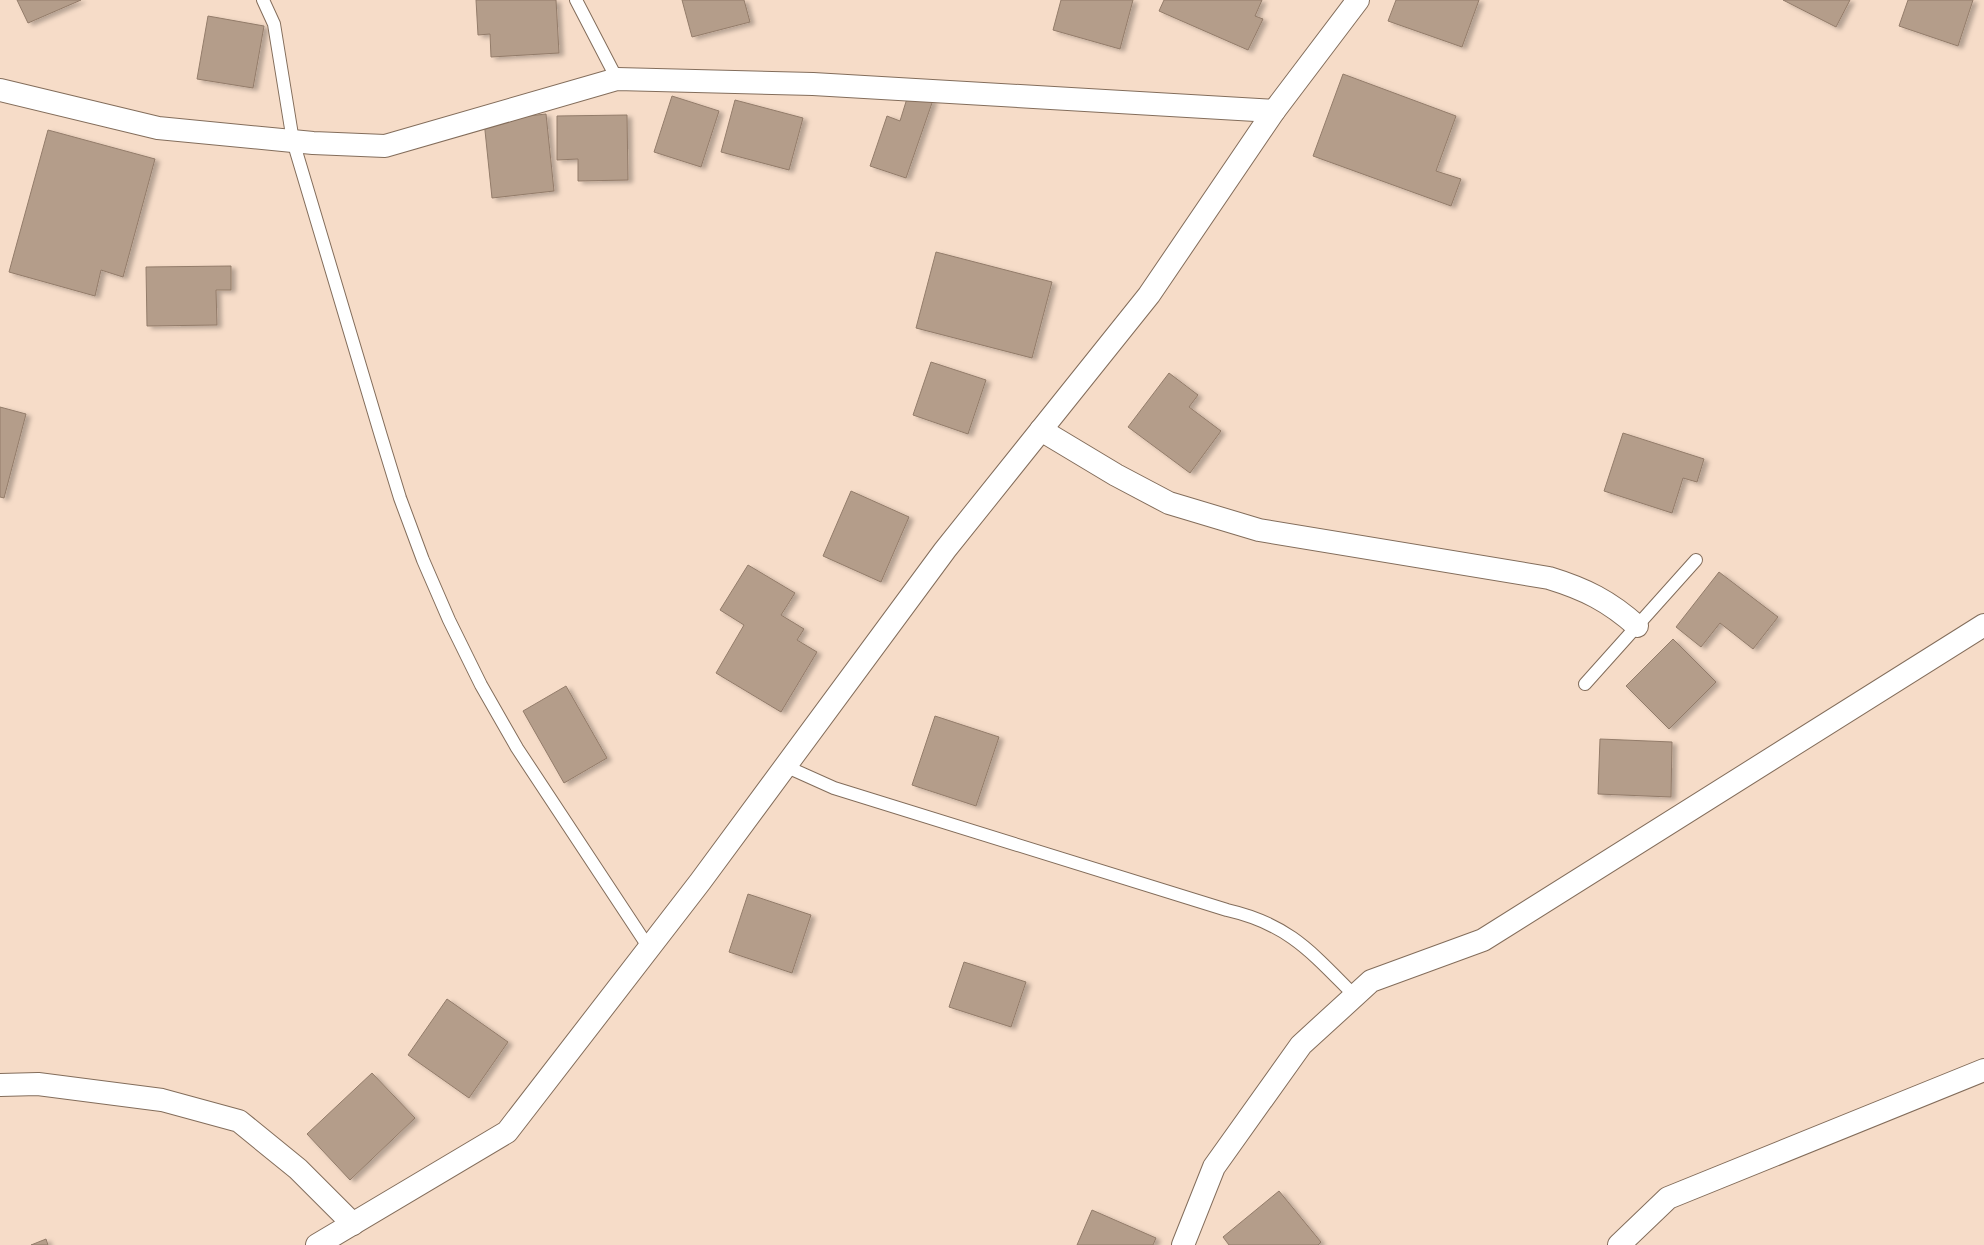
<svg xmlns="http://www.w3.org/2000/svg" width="1984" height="1245" font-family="'PT Sans Narrow',sans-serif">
  <defs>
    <filter id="shadow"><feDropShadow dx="4.5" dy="2.5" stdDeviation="2" flood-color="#0004"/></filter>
  </defs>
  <rect width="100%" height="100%" fill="#f6dcc8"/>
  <g fill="#b49d8a" stroke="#937c6a" filter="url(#shadow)">
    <path d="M 17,0 L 81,0 L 28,23 Z"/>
    <path d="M 476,0 L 556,0 L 559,53 L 491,57 L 490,34 L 478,35 Z"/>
    <path d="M 682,0 L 744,0 L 750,22 L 692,37 Z"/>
    <path d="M 1061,0 L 1133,0 L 1120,49 L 1053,30 Z"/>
    <path d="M 1164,0 L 1262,0 L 1255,16 L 1263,19 L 1248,50 L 1159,11 Z"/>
    <path d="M 1396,0 L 1479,0 L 1462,47 L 1388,21 Z"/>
    <path d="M 1783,0 L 1850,0 L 1836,27 Z"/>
    <path d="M 1908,0 L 1973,0 L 1958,46 L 1899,26 Z"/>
    <path d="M 208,16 L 264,26 L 253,88 L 197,79 Z"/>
    <path d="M 1343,74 L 1456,116 L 1436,171 L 1461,179 L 1451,206 L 1313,156 Z"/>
    <path d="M 909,92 L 933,100 L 906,178 L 870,166 L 887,116 L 900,121 Z"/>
    <path d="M 672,96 L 719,111 L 701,167 L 654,152 Z"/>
    <path d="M 735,100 L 803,118 L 789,170 L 721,152 Z"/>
    <path d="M 546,114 L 554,191 L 492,198 L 484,121 Z"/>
    <path d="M 627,115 L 628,180 L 578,181 L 578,159 L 557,160 L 557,116 Z"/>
    <path d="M 48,130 L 155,159 L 123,277 L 101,270 L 95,296 L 9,272 Z"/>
    <path d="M 936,252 L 1052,282 L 1032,358 L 916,328 Z"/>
    <path d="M 231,266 L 231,290 L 216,290 L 217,325 L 147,326 L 146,267 Z"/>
    <path d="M 931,362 L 986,380 L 968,434 L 913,415 Z"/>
    <path d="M 1169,373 L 1198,395 L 1189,407 L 1221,431 L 1190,473 L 1128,427 Z"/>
    <path d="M 0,407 L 26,414 L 4,498 L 0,497 Z"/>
    <path d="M 1623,433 L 1704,459 L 1697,482 L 1683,478 L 1672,513 L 1604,491 Z"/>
    <path d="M 851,491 L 909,517 L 881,582 L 823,556 Z"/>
    <path d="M 748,565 L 795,593 L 781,615 L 804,629 L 797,640 L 817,652 L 781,712 L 716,673 L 744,625 L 720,610 Z"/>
    <path d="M 1719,572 L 1778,617 L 1753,649 L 1720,623 L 1701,647 L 1676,627 Z"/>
    <path d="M 1673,639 L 1716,682 L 1669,729 L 1626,686 Z"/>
    <path d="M 566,686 L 607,758 L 564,783 L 523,711 Z"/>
    <path d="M 935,716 L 999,737 L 976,806 L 912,785 Z"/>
    <path d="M 1600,739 L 1672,742 L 1671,797 L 1598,794 Z"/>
    <path d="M 748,894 L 811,915 L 792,973 L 729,952 Z"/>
    <path d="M 964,962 L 1026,982 L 1011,1027 L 949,1007 Z"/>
    <path d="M 447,999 L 508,1042 L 469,1098 L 408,1055 Z"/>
    <path d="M 372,1073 L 415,1118 L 350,1180 L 307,1134 Z"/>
    <path d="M 1279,1191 L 1321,1242 L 1318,1245 L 1229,1245 L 1223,1237 Z"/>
    <path d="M 1092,1210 L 1156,1238 L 1153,1245 L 1077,1245 Z"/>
    <path d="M 46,1239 L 48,1245 L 31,1245 Z"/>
  </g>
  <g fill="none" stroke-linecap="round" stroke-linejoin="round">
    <g stroke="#836d5b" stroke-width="14">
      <g id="lane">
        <path d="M 263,0 L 274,24 L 293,141 L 381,436 L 400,498 L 423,560 L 449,620 L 481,685 L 517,748 L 649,948"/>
        <path d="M 576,0 L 617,79"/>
        <path d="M 1585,684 L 1696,560"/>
        <path d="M 785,766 L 834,788 L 1227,910 C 1289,924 1312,953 1355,996"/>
      </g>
    </g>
    <g stroke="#836d5b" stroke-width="24">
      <g id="street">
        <path d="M 0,90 L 158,128 L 313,143 L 385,146 L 617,79 L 813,84 L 1274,111"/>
        <path d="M 1041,430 L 1116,475 L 1169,503 L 1259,530 L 1549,578 C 1585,589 1609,601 1637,626"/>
        <path d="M 0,1085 L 38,1084 L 162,1100 L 239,1121 L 298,1169 L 353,1224"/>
        <path d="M 317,1245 L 507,1132 L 700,882 L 945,550 L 1149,295 L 1274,111 L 1358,0"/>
        <path d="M 1183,1245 L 1214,1167 L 1301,1045 L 1371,981 L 1483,940 L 1984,625"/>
        <path d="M 1619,1245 L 1668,1198 L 1984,1070"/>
      </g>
    </g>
    <use href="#lane" stroke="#fff" stroke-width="12"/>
    <use href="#street" stroke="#fff" stroke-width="22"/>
  </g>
</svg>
